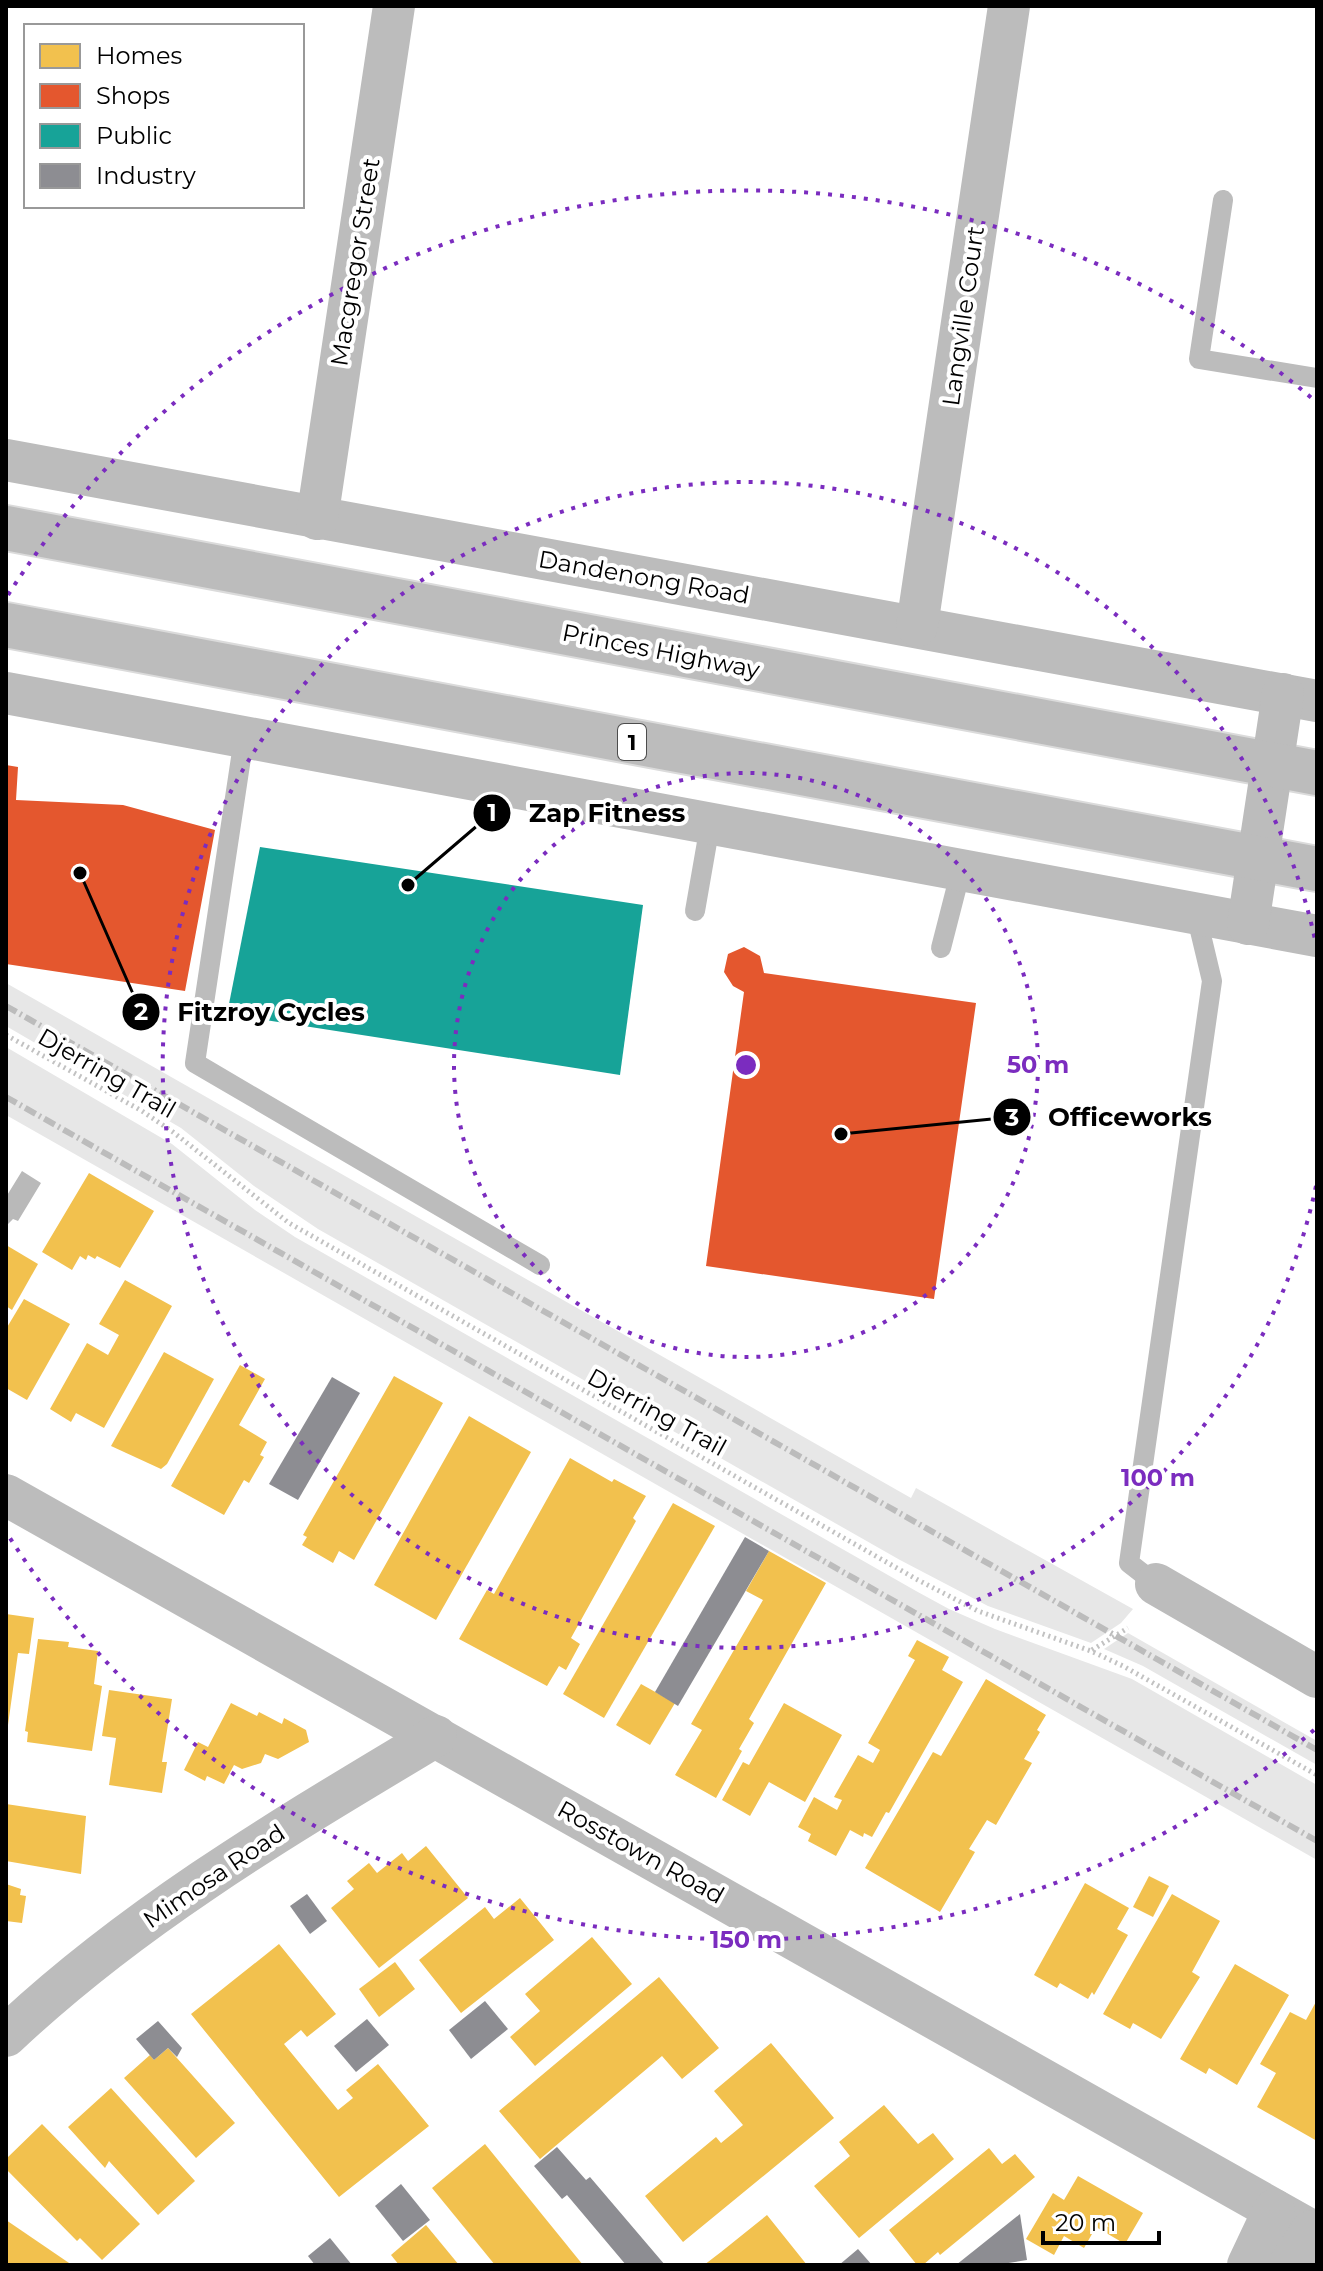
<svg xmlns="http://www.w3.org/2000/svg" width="1323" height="2271" font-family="Montserrat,sans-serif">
  <rect width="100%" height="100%" fill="#fff"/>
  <g fill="#e7e7e7">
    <path d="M 6,983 L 911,1498 L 916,1488 L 1133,1609 L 1121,1623 L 1091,1643 L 988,1606 L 900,1560 L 318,1229 L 254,1186 L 181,1128 L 6,1026 Z"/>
    <path d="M 6,1047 L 172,1144 L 255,1210 L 295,1237 L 916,1591 L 949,1609 L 995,1629 L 1132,1679 L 1317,1785 L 1317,1860 L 6,1115 Z"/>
    <path d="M 1128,1633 L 1317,1741 L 1317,1765 L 1143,1666 L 1104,1649 Z"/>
  </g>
  <path fill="#b9b9b9" d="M 22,1171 L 41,1183 L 18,1221 L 13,1219 L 8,1224 L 6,1197 Z"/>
  <g fill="#f2c14e">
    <path d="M 89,1173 L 154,1211 L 120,1268 L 97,1256 L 95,1259 L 88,1255 L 86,1260 L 80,1256 L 72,1270 L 42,1252 Z"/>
    <path d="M 6,1245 L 38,1264 L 12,1310 L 6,1306 Z"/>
    <path d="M 125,1280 L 172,1306 L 104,1428 L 76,1413 L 71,1422 L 50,1409 L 87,1343 L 108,1355 L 119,1335 L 99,1324 Z"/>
    <path d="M 24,1299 L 70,1324 L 27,1400 L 6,1388 L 6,1329 Z"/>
    <path d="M 164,1352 L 214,1379 L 167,1464 L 161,1469 L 111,1446 Z"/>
    <path d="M 240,1365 L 265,1379 L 239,1425 L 267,1442 L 260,1455 L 264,1457 L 249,1483 L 244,1480 L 224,1515 L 171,1486 Z"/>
    <path d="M 394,1376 L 443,1403 L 354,1560 L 339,1551 L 333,1563 L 302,1545 L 307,1537 L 303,1535 Z"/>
    <path d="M 469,1416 L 531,1452 L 436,1620 L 374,1585 Z"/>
    <path d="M 570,1458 L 612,1482 L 614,1479 L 646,1496 L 633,1518 L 636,1521 L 571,1638 L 580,1644 L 566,1670 L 559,1666 L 547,1686 L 459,1639 L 487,1590 L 494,1594 Z"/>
    <path d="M 673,1503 L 715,1526 L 604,1718 L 563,1694 Z"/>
    <path d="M 769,1551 L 826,1583 L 749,1719 L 754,1723 L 739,1749 L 742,1751 L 716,1798 L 675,1775 L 702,1730 L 691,1724 L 763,1600 L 746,1591 Z"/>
    <path d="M 6,1614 L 34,1618 L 29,1654 L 18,1653 L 8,1725 Z"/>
    <path d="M 38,1639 L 69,1642 L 68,1647 L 98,1651 L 94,1684 L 102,1686 L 92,1751 L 27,1742 L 28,1732 L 25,1731 Z"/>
    <path d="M 917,1640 L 949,1657 L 942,1670 L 963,1682 L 889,1813 L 886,1812 L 872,1837 L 864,1833 L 863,1837 L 850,1830 L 836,1856 L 808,1841 L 811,1834 L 798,1827 L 814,1797 L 837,1810 L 842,1800 L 834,1797 L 858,1755 L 873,1763 L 880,1750 L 868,1743 L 915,1660 L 908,1656 Z"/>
    <path d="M 986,1679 L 1046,1715 L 1037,1730 L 1040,1732 L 1024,1759 L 1032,1763 L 996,1825 L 987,1820 L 969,1849 L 975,1852 L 940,1912 L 865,1868 L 933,1752 L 941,1756 Z"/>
    <path d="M 641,1684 L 675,1703 L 650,1745 L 616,1725 Z"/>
    <path d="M 109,1690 L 172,1699 L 162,1762 L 167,1762 L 162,1793 L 109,1785 L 116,1738 L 102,1736 Z"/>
    <path d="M 231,1703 L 257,1716 L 259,1712 L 282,1724 L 284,1718 L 306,1730 L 309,1742 L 278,1759 L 265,1754 L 261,1763 L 242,1769 L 234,1765 L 224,1784 L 207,1776 L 205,1781 L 184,1770 L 198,1742 L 208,1747 Z"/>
    <path d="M 784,1703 L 842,1735 L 805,1802 L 769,1782 L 750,1816 L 722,1800 L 743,1762 L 749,1765 Z"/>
    <path d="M 6,1804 L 86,1816 L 81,1874 L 6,1861 Z"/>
    <path d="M 426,1846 L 468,1898 L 379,1968 L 331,1908 L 354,1889 L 347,1881 L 369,1863 L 377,1873 L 402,1853 L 408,1861 Z"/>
    <path d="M 1149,1876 L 1169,1886 L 1153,1917 L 1133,1907 Z"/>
    <path d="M 1085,1883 L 1129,1908 L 1117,1929 L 1128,1935 L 1094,1995 L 1092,1992 L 1088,1999 L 1060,1983 L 1057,1988 L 1034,1975 Z"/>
    <path d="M 6,1884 L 21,1889 L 20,1895 L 26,1896 L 22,1923 L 6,1921 Z"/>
    <path d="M 1172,1894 L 1220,1921 L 1192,1972 L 1200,1977 L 1161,2039 L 1133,2023 L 1130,2029 L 1103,2014 Z"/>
    <path d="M 520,1898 L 554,1940 L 461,2013 L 419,1960 L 485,1907 L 494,1919 Z"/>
    <path d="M 592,1937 L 632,1984 L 535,2066 L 510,2037 L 540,2011 L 525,1994 Z"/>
    <path d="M 279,1944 L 336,2014 L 307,2037 L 301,2030 L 284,2044 L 338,2110 L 353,2098 L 346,2090 L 378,2064 L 429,2126 L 339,2197 L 191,2014 Z"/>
    <path d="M 395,1962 L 415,1989 L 379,2017 L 359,1989 Z"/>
    <path d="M 1235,1964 L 1289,1995 L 1237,2085 L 1209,2068 L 1206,2074 L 1180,2059 Z"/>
    <path d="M 659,1977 L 719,2048 L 682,2079 L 662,2056 L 540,2159 L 499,2111 Z"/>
    <path d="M 1317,2000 L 1317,2141 L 1257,2107 L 1276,2073 L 1260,2064 L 1290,2012 L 1306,2020 Z"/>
    <path d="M 771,2043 L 834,2118 L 683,2242 L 645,2196 L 716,2137 L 721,2143 L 743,2125 L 714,2091 Z"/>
    <path d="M 168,2048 L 235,2123 L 196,2158 L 124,2078 L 150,2055 L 154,2060 Z"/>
    <path d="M 111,2088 L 195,2181 L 158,2215 L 109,2161 L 105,2168 L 68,2127 Z"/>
    <path d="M 884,2105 L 918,2144 L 933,2133 L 954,2159 L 859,2238 L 814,2186 L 850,2156 L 839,2142 Z"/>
    <path d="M 42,2124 L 140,2224 L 102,2260 L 80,2238 L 77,2241 L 6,2169 L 6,2159 Z"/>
    <path d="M 485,2144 L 583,2265 L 495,2265 L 432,2188 Z"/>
    <path d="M 989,2148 L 1002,2164 L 1015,2154 L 1035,2177 L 940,2255 L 938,2252 L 923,2265 L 917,2265 L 889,2230 Z"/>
    <path d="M 1078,2176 L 1143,2213 L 1125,2244 L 1096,2227 L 1084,2248 L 1064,2236 L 1054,2255 L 1026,2239 L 1053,2193 L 1064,2200 Z"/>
    <path d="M 767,2215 L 807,2265 L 704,2265 L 721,2252 Z"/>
    <path d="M 6,2220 L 72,2265 L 6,2265 Z"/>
    <path d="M 426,2225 L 459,2265 L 399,2265 L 391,2255 Z"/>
  </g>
  <g fill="#e4572e">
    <path d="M 6,765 L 18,767 L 16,800 L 123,805 L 215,830 L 185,991 L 6,964 Z"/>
    <path d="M 744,947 L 760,956 L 764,973 L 976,1003 L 934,1299 L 706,1266 L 744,992 L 733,986 L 724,972 L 728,954 Z"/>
  </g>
  <path fill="#17a398" d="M 260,847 L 643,905 L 620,1075 L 227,1014 Z"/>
  <g fill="#8d8d92">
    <path d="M 332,1377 L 360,1393 L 298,1500 L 269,1484 Z"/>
    <path d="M 745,1537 L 769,1551 L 678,1706 L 655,1692 Z"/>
    <path d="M 307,1894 L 327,1921 L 310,1934 L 290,1906 Z"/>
    <path d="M 485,2001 L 508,2029 L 471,2059 L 449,2030 Z"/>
    <path d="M 367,2019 L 389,2045 L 356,2072 L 334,2046 Z"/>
    <path d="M 158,2021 L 182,2048 L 177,2057 L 168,2048 L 154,2060 L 136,2039 Z"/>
    <path d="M 557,2147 L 586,2180 L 590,2177 L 665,2265 L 626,2265 L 567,2195 L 562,2199 L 534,2166 Z"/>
    <path d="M 401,2184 L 430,2220 L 403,2241 L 375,2206 Z"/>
    <path d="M 1020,2214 L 1027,2260 L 996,2265 L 956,2265 Z"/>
    <path d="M 330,2238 L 352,2265 L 315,2265 L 308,2256 Z"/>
    <path d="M 858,2249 L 872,2265 L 839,2265 Z"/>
  </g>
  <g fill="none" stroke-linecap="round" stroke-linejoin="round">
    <g stroke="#dbdbdb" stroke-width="48">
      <g id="highway">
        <path d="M 6,528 L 1317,773"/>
        <path d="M 6,625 L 1317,869"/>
      </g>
    </g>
    <g stroke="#c2c2c2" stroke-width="5" stroke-dasharray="2 4" stroke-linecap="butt">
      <path d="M 6,1035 L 142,1111 L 173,1132 L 289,1223 L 918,1580 L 978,1611 L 1091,1651 L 1123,1666 L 1317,1775"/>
      <path d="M 1092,1650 L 1128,1628"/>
    </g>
    <g stroke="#bcbcbc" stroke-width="20">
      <path d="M 1223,200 L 1199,359 L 1317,378"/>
      <path d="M 244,738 L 195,1063 L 540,1265"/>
      <path d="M 695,911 L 710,825"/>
      <path d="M 941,948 L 961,870"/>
      <path d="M 1156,1584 L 1129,1563 L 1212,981 L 1196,914"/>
    </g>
    <g stroke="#bcbcbc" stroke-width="42">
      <path d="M 6,460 L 1317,701"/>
      <path d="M 317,519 L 394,6"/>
      <path d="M 917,626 L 1009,6"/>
      <path d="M 6,693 L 1317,936"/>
      <path d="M 1248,924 L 1283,694"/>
      <path d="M 6,1495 L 1317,2234"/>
      <path d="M 1156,1584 L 1317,1677"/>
      <path d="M 6,2036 C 134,1915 286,1826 436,1736"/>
      <path d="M 1248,2265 L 1274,2210"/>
      <path d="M 1289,2265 L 1312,2231"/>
    </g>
    <use href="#highway" stroke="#bcbcbc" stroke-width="44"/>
    <g stroke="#bcbcbc" stroke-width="6" stroke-dasharray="12 4 2 4" stroke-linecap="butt">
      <path d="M 6,1006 L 1317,1750"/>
      <path d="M 6,1097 L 1317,1841"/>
    </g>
  </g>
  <g fill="none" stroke="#7b2cbf" stroke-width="4" stroke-dasharray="4 8">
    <circle cx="746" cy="1065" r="292"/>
    <path d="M1316 1186A583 583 0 1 1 1316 944"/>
    <path d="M1314 1730A875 875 0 0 1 8 1535M8 595A875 875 0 0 1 1314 400"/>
  </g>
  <g text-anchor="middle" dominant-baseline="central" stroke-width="8" stroke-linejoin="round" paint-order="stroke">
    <rect fill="#fff" stroke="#4c4c4c" stroke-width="2" x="618" y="724" width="28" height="36" rx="6"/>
    <g font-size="22" font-weight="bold" fill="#000">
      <text x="632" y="742">1</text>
    </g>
    <g font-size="24" fill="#000" stroke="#fff">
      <text transform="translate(355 262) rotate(-81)">Macgregor Street</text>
      <text transform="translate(963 316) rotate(-82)">Langville Court</text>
      <text transform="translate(644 577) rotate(10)">Dandenong Road</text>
      <text transform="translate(661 651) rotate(11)">Princes Highway</text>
      <text transform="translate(107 1073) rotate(30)">Djerring Trail</text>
      <text transform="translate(657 1412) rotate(29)">Djerring Trail</text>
      <text transform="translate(641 1852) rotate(29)">Rosstown Road</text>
      <text transform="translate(214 1876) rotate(-34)">Mimosa Road</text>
    </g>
  </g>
  <circle cx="746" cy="1065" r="12" fill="#7b2cbf" stroke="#fff" stroke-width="4"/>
  <g font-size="24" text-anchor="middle" font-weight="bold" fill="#7b2cbf" stroke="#fff" stroke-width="8" stroke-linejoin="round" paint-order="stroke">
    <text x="1038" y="1073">50 m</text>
    <text x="1158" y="1486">100 m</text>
    <text x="746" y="1948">150 m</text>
  </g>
  <path fill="none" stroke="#000" stroke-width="3" d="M408 885L492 813M80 873L141 1012M841 1134L1012 1117"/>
  <g fill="#000" stroke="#fff" stroke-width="3">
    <circle cx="408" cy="885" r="8"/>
    <circle cx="80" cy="873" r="8"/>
    <circle cx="841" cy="1134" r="8"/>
    <circle cx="492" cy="813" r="20"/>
    <circle cx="141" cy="1012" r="20"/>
    <circle cx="1012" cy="1117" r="20"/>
  </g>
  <g font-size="24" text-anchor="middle" font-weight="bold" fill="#fff">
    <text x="492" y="821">1</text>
    <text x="141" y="1020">2</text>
    <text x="1012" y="1126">3</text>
  </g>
  <g font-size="26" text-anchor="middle" font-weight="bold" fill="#000" stroke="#fff" stroke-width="8" stroke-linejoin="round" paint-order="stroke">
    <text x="607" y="822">Zap Fitness</text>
    <text x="271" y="1021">Fitzroy Cycles</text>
    <text x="1130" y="1126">Officeworks</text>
  </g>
  <rect width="1323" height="2271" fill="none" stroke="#000000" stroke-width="16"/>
  <rect x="24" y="24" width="280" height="184" fill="#ffffff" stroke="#999999" stroke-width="2"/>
  <rect x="40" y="44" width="40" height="24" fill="#f2c14e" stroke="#999999" stroke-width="2"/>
  <text x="96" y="64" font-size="24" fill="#000000">Homes</text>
  <rect x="40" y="84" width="40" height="24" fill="#e4572e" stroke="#999999" stroke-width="2"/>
  <text x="96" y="104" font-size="24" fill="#000000">Shops</text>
  <rect x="40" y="124" width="40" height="24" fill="#17a398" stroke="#999999" stroke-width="2"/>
  <text x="96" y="144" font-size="24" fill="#000000">Public</text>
  <rect x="40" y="164" width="40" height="24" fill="#8d8d92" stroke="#999999" stroke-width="2"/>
  <text x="96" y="184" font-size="24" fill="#000000">Industry</text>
  <path d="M1043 2231v12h116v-12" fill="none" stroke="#000000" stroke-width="4"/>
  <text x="1055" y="2231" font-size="24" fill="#000000" stroke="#ffffff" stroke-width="6" paint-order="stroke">20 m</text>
</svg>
